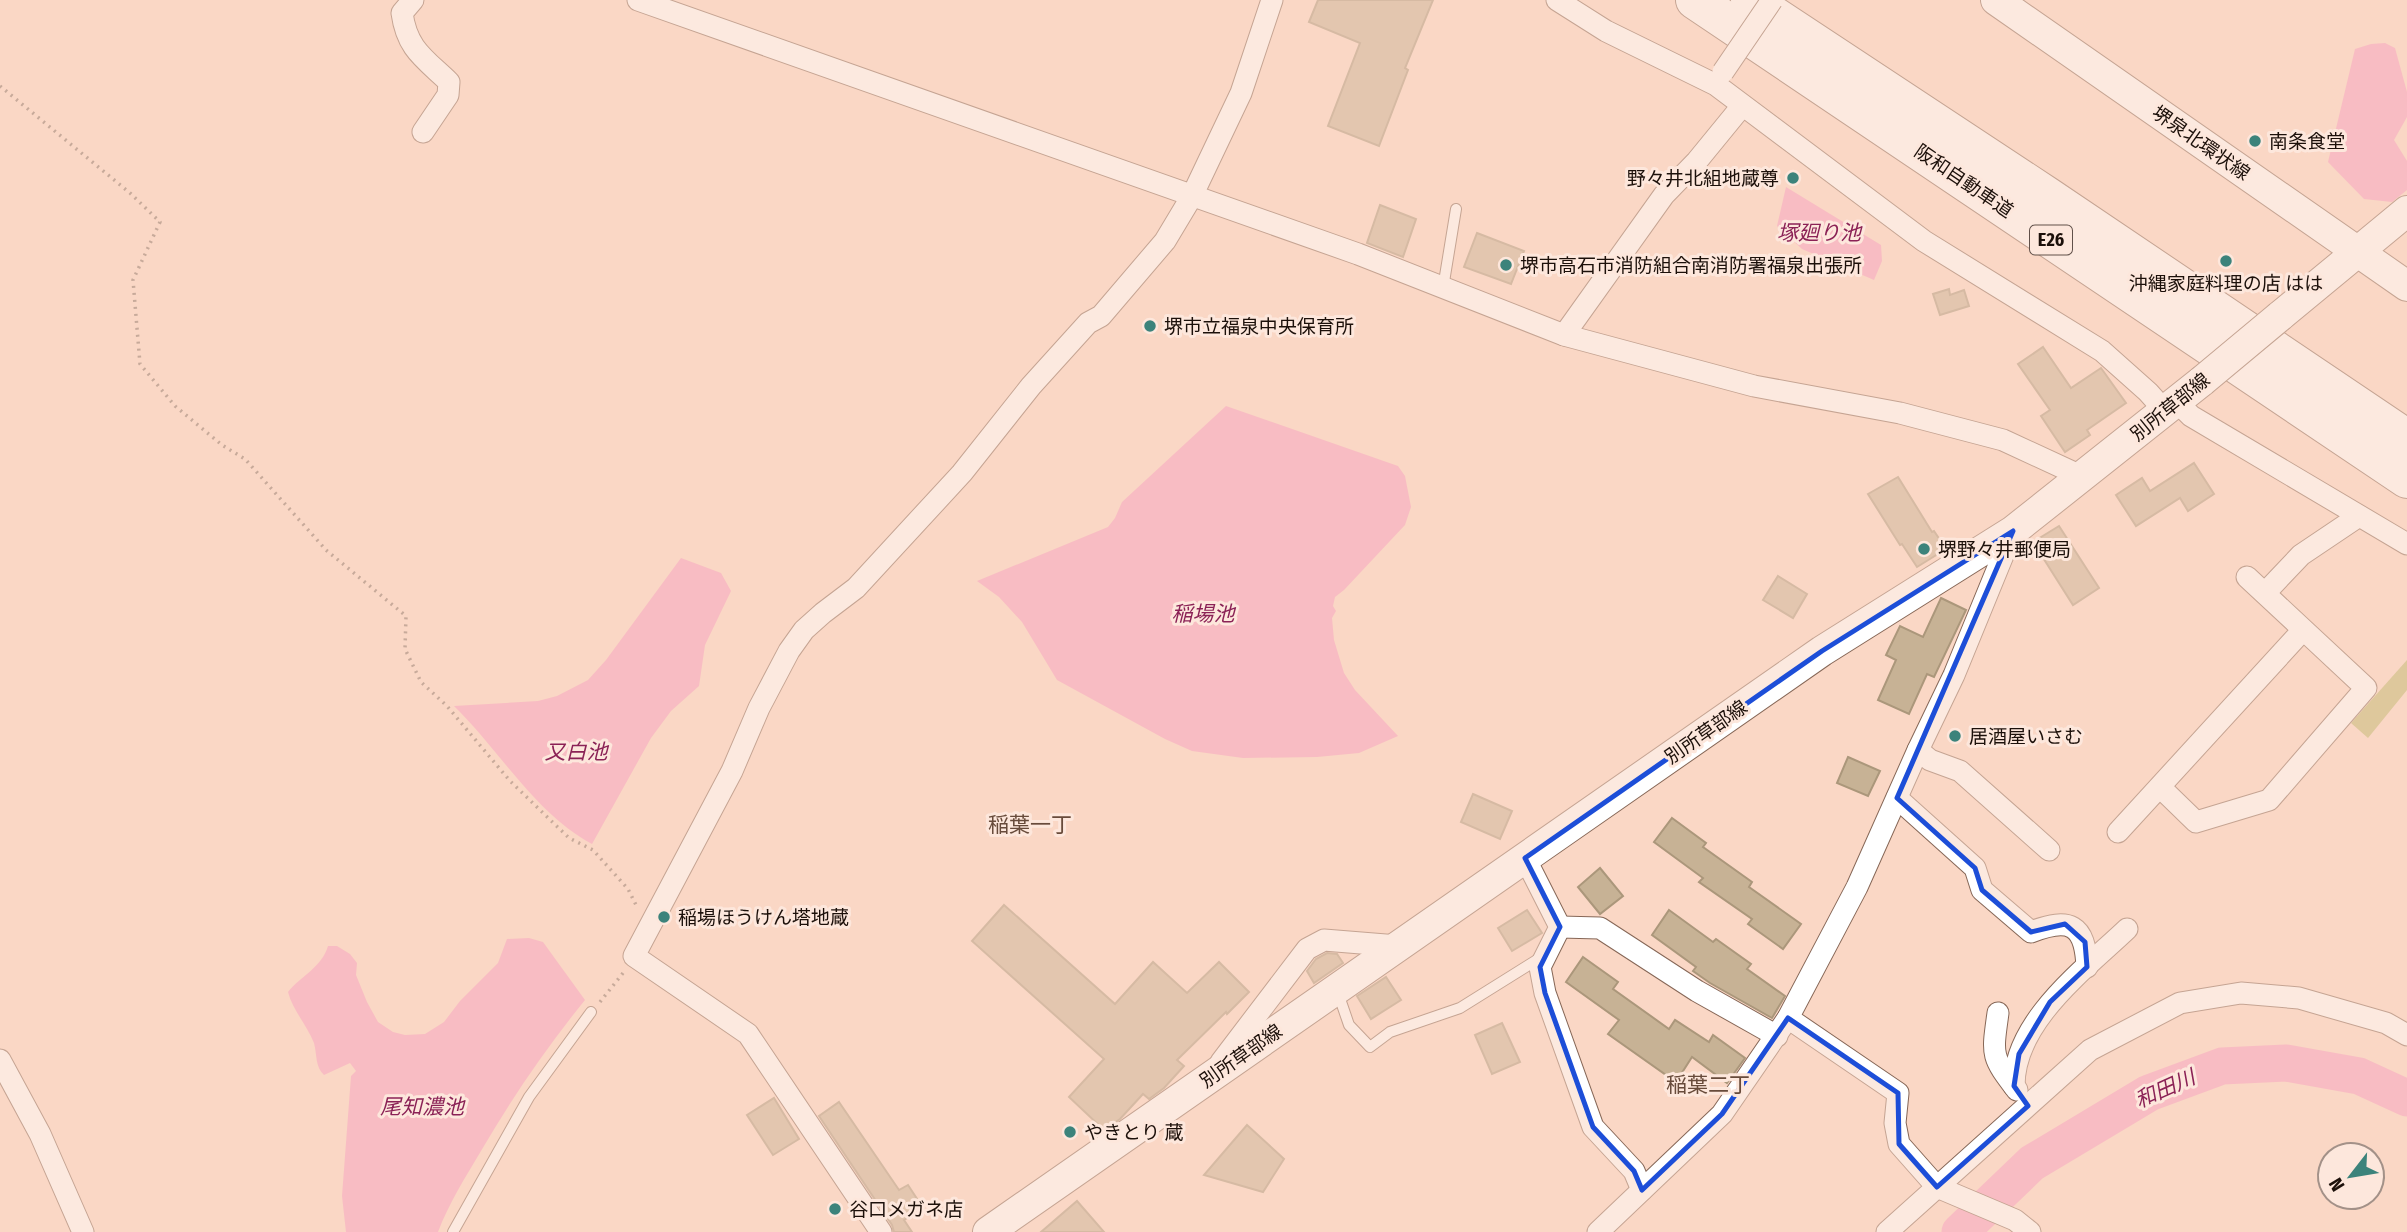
<svg xmlns="http://www.w3.org/2000/svg" width="2407" height="1232" font-family="'Fira Sans Condensed','Noto Sans JP',sans-serif">
  <rect width="100%" height="100%" fill="#fad7c5"/>
  <path fill="#bcb56a" d="M 2407,660 L 2407,690 L 2368,738 L 2351,723 Z"/>
  <g fill="#f79cc0">
    <path d="M 2385,43 L 2395,48 L 2407,92 L 2407,117 L 2394,140 L 2407,161 L 2407,190 L 2392,202 L 2364,199 L 2328,162 L 2355,49 L 2371,44 Z"/>
    <path d="M 1786,187 L 1881,245 L 1882,261 L 1874,280 L 1802,249 L 1777,226 Z"/>
    <path d="M 1226,406 L 1398,466 L 1405,476 L 1411,507 L 1405,525 L 1344,590 L 1335,597 L 1333,606 L 1336,611 L 1332,618 L 1334,640 L 1344,673 L 1355,690 L 1398,736 L 1359,753 L 1317,757 L 1243,758 L 1192,751 L 1165,739 L 1057,680 L 1022,622 L 999,597 L 977,581 L 1108,527 L 1115,518 L 1122,502 Z"/>
    <path d="M 681,558 L 721,573 L 731,591 L 705,645 L 699,686 L 671,711 L 651,738 L 592,844 C 535,813 500,751 454,706 L 538,701 L 557,696 L 588,680 L 606,660 Z"/>
    <path d="M 529,938 L 543,942 L 585,1000 C 546,1048 512,1098 481,1151 C 465,1178 449,1203 438,1232 L 346,1232 L 342,1196 L 351,1076 L 356,1071 L 350,1063 L 324,1075 C 315,1067 317,1054 314,1043 C 307,1025 293,1011 288,992 C 301,976 322,967 328,946 L 337,946 L 350,954 L 357,963 L 356,975 L 367,1002 L 378,1022 L 393,1032 L 405,1035 L 425,1034 L 444,1022 L 460,1001 L 498,963 L 507,939 Z"/>
  </g>
  <g fill="none" stroke-linecap="round" stroke-linejoin="round">
    <path stroke="#f79cc0" stroke-width="37" d="M 1960,1232 L 2032,1163 L 2149,1093 L 2222,1066 L 2286,1063 L 2359,1076 L 2407,1098"/>
  </g>
  <g fill="#c7b295" stroke="#ab977b" stroke-width="2">
    <path d="M 1318,0 L 1433,0 L 1405,68 L 1408,70 L 1379,146 L 1328,126 L 1360,43 L 1309,22 Z"/>
    <path d="M 1380,205 L 1416,219 L 1403,257 L 1367,243 Z"/>
    <path d="M 1477,233 L 1524,251 L 1511,284 L 1464,267 Z"/>
    <path d="M 1949,289 L 1950,295 L 1964,290 L 1969,306 L 1940,315 L 1933,294 Z"/>
    <path d="M 2043,347 L 2071,388 L 2101,368 L 2126,403 L 2087,430 L 2090,435 L 2065,452 L 2041,416 L 2050,410 L 2018,364 Z"/>
    <path d="M 2194,463 L 2214,494 L 2188,511 L 2180,498 L 2136,526 L 2116,495 L 2142,478 L 2150,491 Z"/>
    <path d="M 1898,477 L 1932,532 L 1934,531 L 1946,549 L 1917,567 L 1902,544 L 1900,545 L 1868,494 Z"/>
    <path d="M 2059,526 L 2099,588 L 2073,605 L 2033,542 Z"/>
    <path d="M 1778,576 L 1807,594 L 1793,618 L 1763,600 Z"/>
    <path d="M 1941,598 L 1966,610 L 1934,677 L 1927,674 L 1909,714 L 1878,700 L 1896,660 L 1886,655 L 1900,626 L 1923,637 Z"/>
    <path d="M 1848,757 L 1880,771 L 1868,796 L 1837,783 Z"/>
    <path d="M 1473,794 L 1512,811 L 1500,839 L 1461,822 Z"/>
    <path d="M 1672,818 L 1706,843 L 1703,847 L 1752,882 L 1749,887 L 1801,924 L 1783,949 L 1748,924 L 1752,919 L 1699,882 L 1703,878 L 1654,842 Z"/>
    <path d="M 1600,868 L 1623,896 L 1600,914 L 1578,887 Z"/>
    <path d="M 1004,905 L 1115,1004 L 1153,962 L 1187,993 L 1219,962 L 1249,992 L 1227,1014 L 1226,1012 L 1177,1060 L 1184,1066 L 1164,1088 L 1149,1099 L 1143,1094 L 1120,1119 L 1104,1130 L 1069,1097 L 1104,1059 L 972,941 Z"/>
    <path d="M 1527,910 L 1542,933 L 1512,951 L 1498,928 Z"/>
    <path d="M 1669,910 L 1713,942 L 1716,939 L 1751,964 L 1747,969 L 1785,996 L 1772,1018 L 1710,983 L 1693,971 L 1696,967 L 1652,935 Z"/>
    <path d="M 1327,953 L 1337,954 L 1343,963 L 1314,983 L 1307,971 L 1316,959 Z"/>
    <path d="M 1583,957 L 1618,982 L 1613,989 L 1669,1029 L 1675,1020 L 1709,1042 L 1713,1035 L 1745,1058 L 1727,1083 L 1692,1057 L 1676,1082 L 1608,1034 L 1619,1020 L 1566,982 Z"/>
    <path d="M 1386,977 L 1401,1000 L 1371,1019 L 1357,996 Z"/>
    <path d="M 1502,1023 L 1520,1062 L 1492,1074 L 1475,1035 Z"/>
    <path d="M 774,1098 L 799,1139 L 773,1155 L 747,1115 Z"/>
    <path d="M 839,1102 L 899,1190 L 908,1185 L 923,1208 L 904,1220 L 912,1232 L 894,1232 L 892,1225 L 819,1116 Z"/>
    <path d="M 1247,1125 L 1284,1159 L 1263,1192 L 1204,1175 Z"/>
    <path d="M 1077,1201 L 1104,1232 L 1041,1232 Z"/>
  </g>
  <g fill="none" stroke-linecap="round" stroke-linejoin="round">
    <g stroke="#866757" stroke-width="12">
      <g id="service">
        <path d="M 1443,288 L 1456,209"/>
        <path d="M 1337,990 L 1349,1025 L 1370,1047 L 1390,1032 L 1460,1008 L 1540,958"/>
        <path d="M 453,1232 L 529,1097 L 591,1012"/>
      </g>
    </g>
    <g stroke="#866757" stroke-width="23">
      <g id="minor">
        <path d="M 413,0 L 402,13 C 407,49 424,58 449,82 L 448,95 L 423,132"/>
        <path d="M 638,0 L 1358,254 L 1564,335 L 1754,386 L 1900,413 L 2003,440 L 2083,477"/>
        <path d="M 1557,0 L 1606,31 L 1716,85 L 1924,241 L 2102,351 L 2148,392 L 2165,411"/>
        <path d="M 1564,335 L 1664,195 L 1697,161 L 1742,106"/>
        <path d="M 2177,402 L 2191,416 L 2407,544"/>
        <path d="M 2265,593 L 2301,555 L 2359,516"/>
        <path d="M 1918,750 L 1930,760 L 1960,771 L 2049,850"/>
        <path d="M 2161,788 L 2196,822 L 2269,800 L 2366,688 L 2247,577"/>
        <path d="M 1897,798 L 1975,868 L 1982,890 L 2031,932 C 2070,917 2085,924 2087,967"/>
        <path d="M 2118,832 L 2303,630"/>
        <path d="M 1525,858 L 1560,927 L 1540,967 L 1545,993 L 1593,1127 L 1634,1171 L 1642,1190"/>
        <path d="M 1560,927 L 1600,928 L 1697,991 L 1777,1036"/>
        <path d="M 1998,1013 C 1992,1056 1991,1056 2017,1090"/>
        <path d="M 1788,1018 L 1898,1093 L 1895,1123 L 1899,1144 L 1937,1187 L 2015,1220 L 2030,1232"/>
        <path d="M 0,1060 L 40,1134 L 83,1232"/>
        <path d="M 1221,1062 L 1307,949 L 1324,940 L 1398,946"/>
        <path d="M 2014,1086 C 2014,1021 2084,970 2127,929"/>
        <path d="M 881,1232 L 748,1034 L 634,956 L 732,771 L 759,708 L 789,651 L 804,630 L 823,613 L 856,588 L 962,473 L 1031,386 L 1088,323 L 1101,316 L 1165,241 L 1192,196 L 1241,93 L 1272,0"/>
        <path d="M 1598,1232 L 1722,1114 L 1788,1018 L 1857,887 L 1918,750 L 1954,675 L 2013,531"/>
        <path d="M 1887,1232 L 2090,1050 L 2180,1003 L 2241,993 L 2299,998 L 2386,1023 L 2407,1035"/>
      </g>
    </g>
    <g stroke="#866757" stroke-width="32">
      <g id="secondary">
        <path d="M 1996,0 L 2407,286"/>
        <path d="M 2280,316 L 2407,211"/>
        <path d="M 988,1232 L 1822,651 L 2013,531 L 2202,381"/>
      </g>
    </g>
    <g stroke="#866757" stroke-width="40">
      <g id="motorway">
        <path d="M 1695,0 L 2407,479"/>
        <path d="M 1750,0 L 2047,196 L 2407,439"/>
      </g>
    </g>
    <g stroke="#8b7367" stroke-width="3.5" stroke-dasharray="2 5" stroke-linecap="butt">
      <path d="M 0,86 L 130,193 L 160,222 L 133,280 L 140,364 L 175,406 L 222,445 L 245,459 L 326,550 L 406,616 L 405,649 L 421,682 L 447,706 L 510,781 L 569,838 L 593,850 L 628,889 L 637,907"/>
      <path d="M 600,1002 L 623,973"/>
    </g>
    <use href="#service" stroke="#fff" stroke-width="10"/>
    <use href="#minor" stroke="#fff" stroke-width="21"/>
    <use href="#secondary" stroke="#fff" stroke-width="30"/>
    <use href="#motorway" stroke="#fff" stroke-width="38"/>
    <g stroke="#866757" stroke-width="23" stroke-linecap="butt">
      <path id="minor-bridge" d="M 1723,72 L 1772,0"/>
    </g>
    <g stroke="#866757" stroke-width="32" stroke-linecap="butt">
      <path id="secondary-bridge" d="M 2202,381 L 2280,316"/>
    </g>
    <use href="#minor-bridge" stroke="#fff" stroke-width="21"/>
    <use href="#secondary-bridge" stroke="#fff" stroke-width="30"/>
  </g>
  <path d="M0 0H2407V1232H0ZM 2013,531 L 1897,798 L 1975,868 L 1982,890 L 2031,932 L 2065,924 L 2085,942 L 2087,967 L 2050,1002 L 2019,1054 L 2014,1086 L 2028,1106 L 1937,1187 L 1899,1144 L 1898,1093 L 1788,1018 L 1722,1114 L 1642,1190 L 1634,1171 L 1593,1127 L 1545,993 L 1540,967 L 1560,927 L 1525,858 L 1822,651 Z" fill="#fad7c5" fill-opacity=".55" fill-rule="evenodd"/>
  <path fill="none" stroke="#1d4ed8" stroke-width="5" stroke-linejoin="round" d="M 2013,531 L 1897,798 L 1975,868 L 1982,890 L 2031,932 L 2065,924 L 2085,942 L 2087,967 L 2050,1002 L 2019,1054 L 2014,1086 L 2028,1106 L 1937,1187 L 1899,1144 L 1898,1093 L 1788,1018 L 1722,1114 L 1642,1190 L 1634,1171 L 1593,1127 L 1545,993 L 1540,967 L 1560,927 L 1525,858 L 1822,651 Z"/>
  <g fill="#3c837b" stroke="#fde7dc" stroke-width="2.5">
    <circle cx="2255" cy="141" r="7"/>
    <circle cx="1793" cy="178" r="7"/>
    <circle cx="2226" cy="261" r="7"/>
    <circle cx="1506" cy="265" r="7"/>
    <circle cx="1150" cy="326" r="7"/>
    <circle cx="1924" cy="549" r="7"/>
    <circle cx="1955" cy="736" r="7"/>
    <circle cx="664" cy="917" r="7"/>
    <circle cx="1070" cy="1132" r="7"/>
    <circle cx="835" cy="1209" r="7"/>
  </g>
  <g text-anchor="middle" dominant-baseline="central" stroke-width="6" stroke-linejoin="round" paint-order="stroke">
    <rect fill="#fde7dc" stroke="#605049" stroke-width="2" x="2030" y="225.5" width="42" height="29" rx="5"/>
    <g font-size="18" font-weight="bold" fill="#1c100a">
      <text x="2051" y="240">E26</text>
    </g>
    <g font-size="19" fill="#1c100a" stroke="#fde7dc" text-anchor="start">
      <text x="2269" y="141">南条食堂</text>
      <text x="1779" y="178" text-anchor="end">野々井北組地蔵尊</text>
      <text x="1520" y="265">堺市高石市消防組合南消防署福泉出張所</text>
      <text x="2226" y="283" text-anchor="middle">沖縄家庭料理の店 はは</text>
      <text x="1164" y="326">堺市立福泉中央保育所</text>
      <text x="1938" y="549">堺野々井郵便局</text>
      <text x="1969" y="736">居酒屋いさむ</text>
      <text x="678" y="917">稲場ほうけん塔地蔵</text>
      <text x="1084" y="1132">やきとり 蔵</text>
      <text x="849" y="1209">谷口メガネ店</text>
    </g>
    <g font-size="19" fill="#1c100a" stroke="#fde7dc">
      <text transform="translate(2201 143) rotate(35)">堺泉北環状線</text>
      <text transform="translate(1964 181) rotate(34)">阪和自動車道</text>
      <text transform="translate(2170 407) rotate(-39)">別所草部線</text>
      <text transform="translate(1706 732) rotate(-35)">別所草部線</text>
      <text transform="translate(1241 1056) rotate(-35)">別所草部線</text>
    </g>
    <g font-size="21" font-style="italic" fill="#8b2256" stroke="#fde7dc">
      <text x="1819" y="233">塚廻り池</text>
      <text x="1203" y="614">稲場池</text>
      <text x="576" y="752">又白池</text>
      <text transform="translate(2165 1089) rotate(-24)">和田川</text>
      <text x="422" y="1107">尾知濃池</text>
    </g>
    <g font-size="21" fill="#684b3b" stroke="#fde7dc">
      <text x="1030" y="825">稲葉一丁</text>
      <text x="1708" y="1085">稲葉二丁</text>
    </g>
  </g>
  <g transform="translate(2351 1176) rotate(239)"><circle r="33" fill="#fde7dc" stroke="#a39188" stroke-width="2"/>
  <path d="M0-5L12 26L0 18L-12 26Z" fill="#3c837b"/>
  <text y="-10" font-size="19" font-weight="bold" text-anchor="middle" fill="#1c100a">N</text>
  </g>
</svg>
